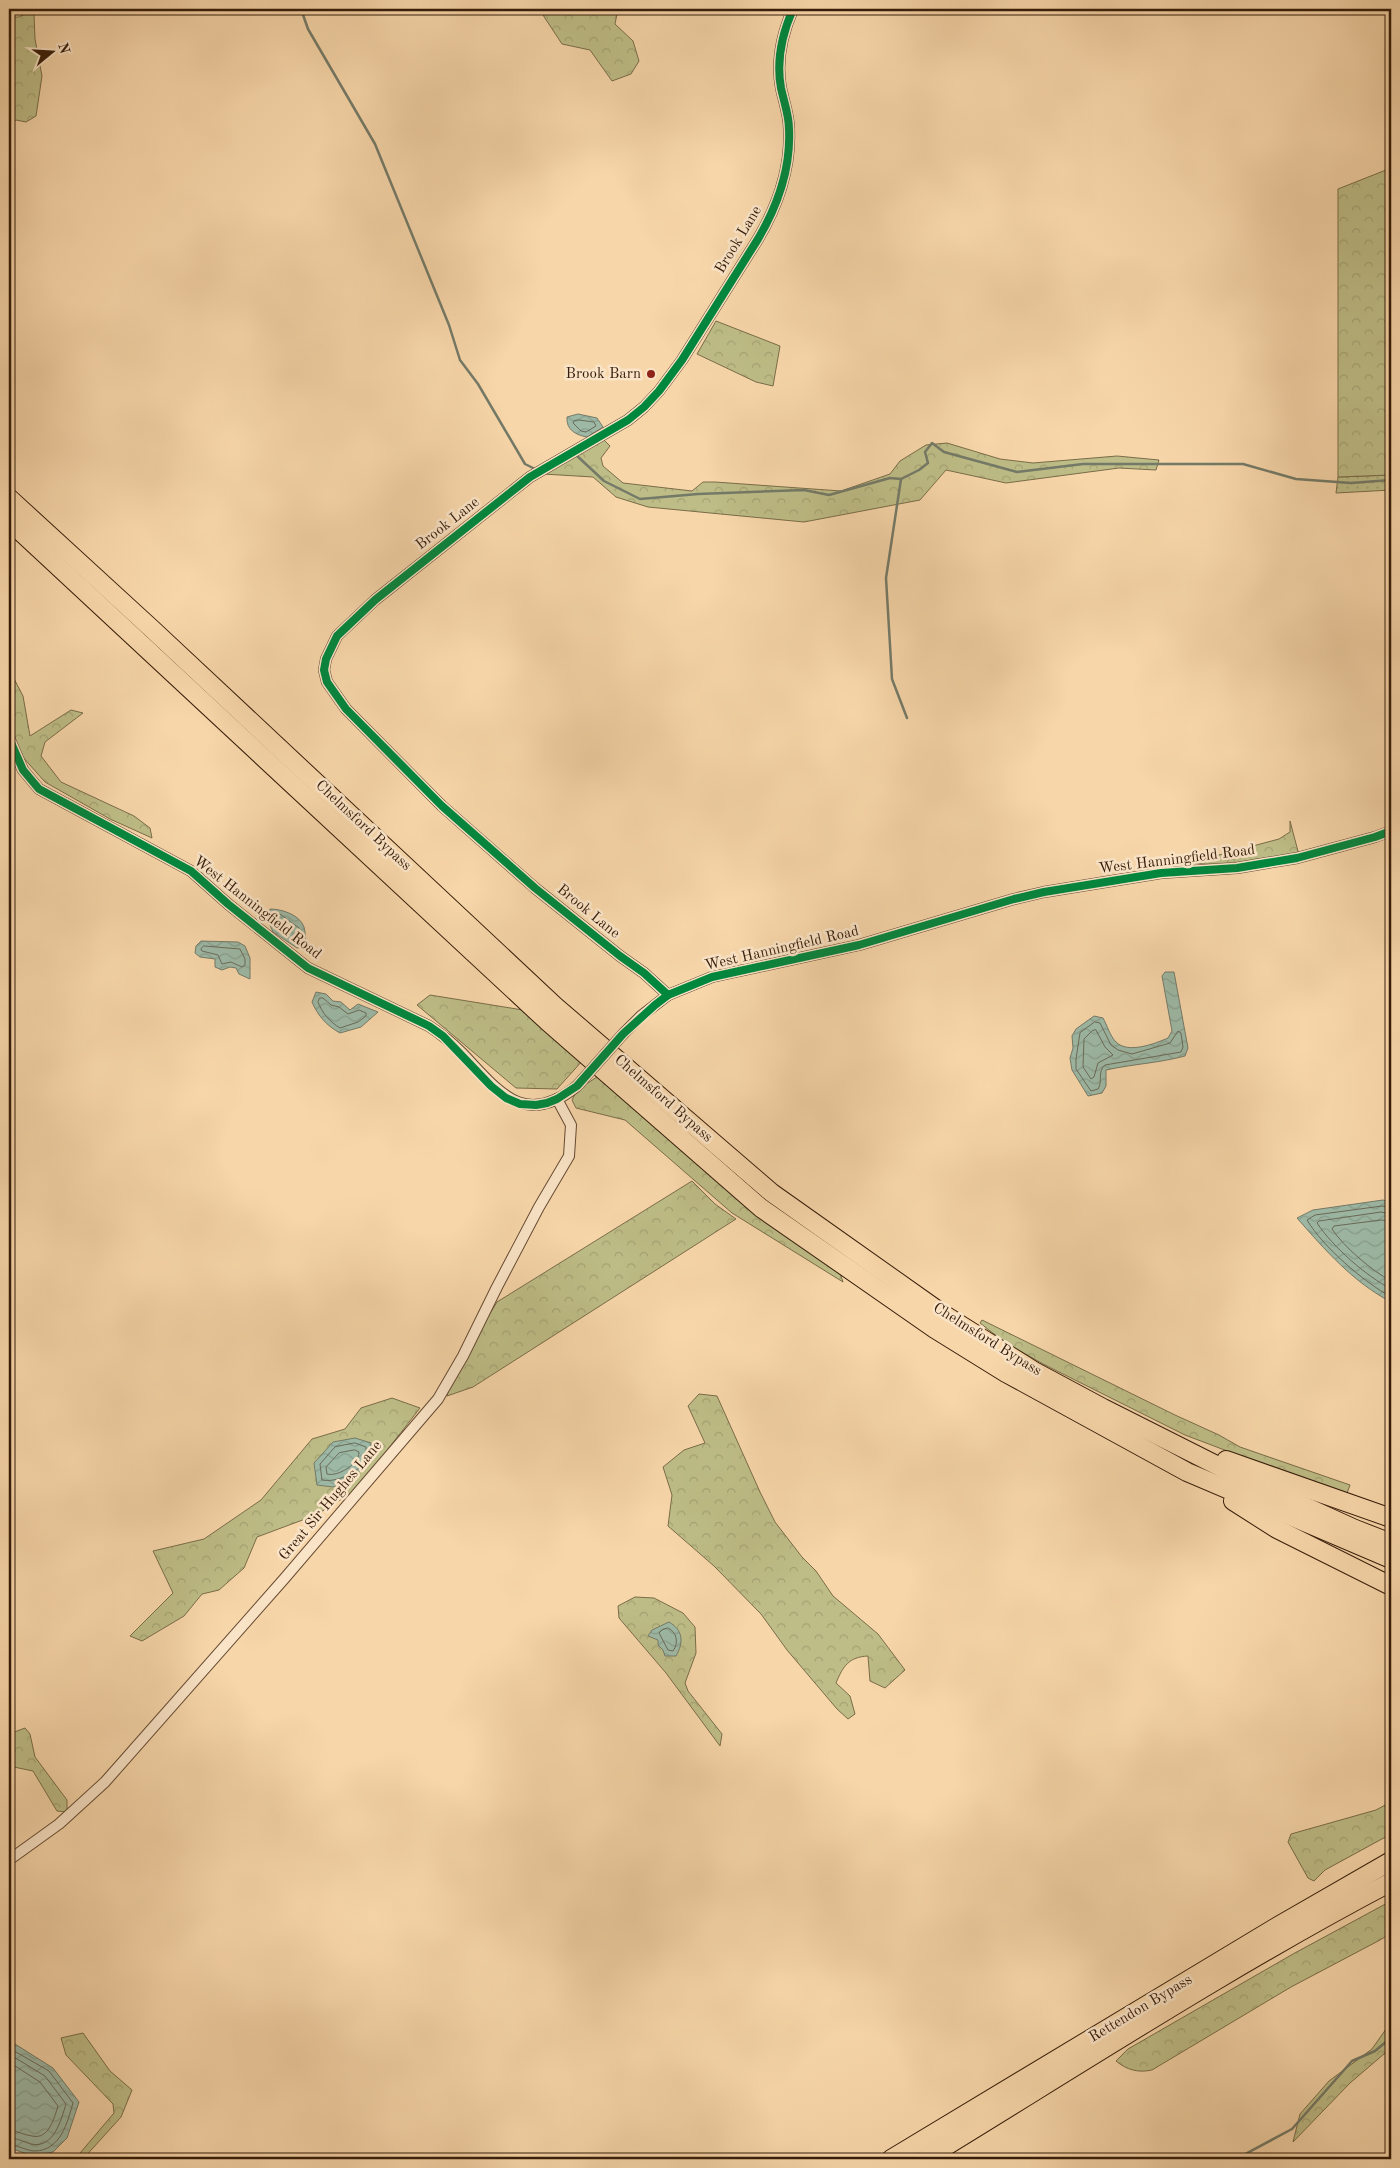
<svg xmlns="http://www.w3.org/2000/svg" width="1400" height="2168" font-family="'Old Standard TT',serif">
  <defs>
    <pattern id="grass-dots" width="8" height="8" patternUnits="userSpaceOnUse" patternTransform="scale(1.25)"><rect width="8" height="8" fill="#bebd87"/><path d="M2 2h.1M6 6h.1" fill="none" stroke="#a4a273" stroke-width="1.8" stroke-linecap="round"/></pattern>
    <pattern id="forest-crowns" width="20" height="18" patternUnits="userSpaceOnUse" patternTransform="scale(1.25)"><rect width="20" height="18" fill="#bebd87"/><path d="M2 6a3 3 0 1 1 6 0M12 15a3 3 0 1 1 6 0" fill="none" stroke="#a4a273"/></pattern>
    <pattern id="water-waves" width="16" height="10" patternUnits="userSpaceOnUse" patternTransform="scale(1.25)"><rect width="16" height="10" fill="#9db9a6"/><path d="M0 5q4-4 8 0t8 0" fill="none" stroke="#889e8e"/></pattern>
  </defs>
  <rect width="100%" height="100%" fill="#f7d6a9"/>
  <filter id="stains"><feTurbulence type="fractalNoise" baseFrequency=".004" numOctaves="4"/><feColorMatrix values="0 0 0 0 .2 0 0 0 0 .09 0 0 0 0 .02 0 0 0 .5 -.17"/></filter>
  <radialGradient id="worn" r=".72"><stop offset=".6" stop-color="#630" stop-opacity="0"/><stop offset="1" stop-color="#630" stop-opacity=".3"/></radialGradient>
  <path fill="url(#grass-dots)" stroke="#7a6c48" d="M 1391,475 L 1391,490 L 1336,493 L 1338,477 Z"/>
  <g fill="url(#forest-crowns)" stroke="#7a6c48">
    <path d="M 539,9 L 618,9 L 615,24 L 633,41 L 639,61 L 631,74 L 612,81 L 590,50 L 562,44 Z"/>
    <path d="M 27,13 L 34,14 L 35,39 L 42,76 L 36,116 L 26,122 L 16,120 L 9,125 L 9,15 L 10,17 L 19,17 Z"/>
    <path d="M 1391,168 L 1391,475 L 1338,477 L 1338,189 Z"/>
    <path d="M 716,321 L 780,346 L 773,386 L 756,382 L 697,354 Z"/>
    <path d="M 602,438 L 610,446 L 601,458 L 603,466 L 623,483 L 692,491 L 703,482 L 715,482 L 841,491 L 890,474 L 900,461 L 926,445 L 947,443 L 1000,459 L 1033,463 L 1117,456 L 1159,460 L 1156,470 L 1119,468 L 1006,483 L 946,470 L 920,500 L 804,522 L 648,507 L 616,497 L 593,477 L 543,474 Z"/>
    <path d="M 9,669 L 23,696 L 30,736 L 71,710 L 83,713 L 45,742 L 41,756 L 61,782 L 134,816 L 150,828 L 152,838 L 110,819 L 45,782 L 21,755 L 9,721 Z"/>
    <path d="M 1290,821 L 1299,855 C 1263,865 1226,866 1189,863 L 1279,839 L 1290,832 Z"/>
    <path d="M 430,995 L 529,1011 L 583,1060 L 557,1089 L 516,1088 L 417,1005 Z"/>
    <path d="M 600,1075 L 839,1270 L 843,1282 L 732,1213 L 625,1120 L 576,1108 L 572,1100 L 577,1090 Z"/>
    <path d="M 692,1181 L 715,1204 L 736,1219 L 473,1387 L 447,1396 L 454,1372 L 497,1302 Z"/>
    <path d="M 982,1320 L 1175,1415 L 1219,1435 L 1240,1447 L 1350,1485 L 1346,1496 L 1185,1435 L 1043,1364 L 1003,1341 L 980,1323 Z"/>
    <path d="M 699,1394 L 717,1396 L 760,1492 L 775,1522 L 802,1557 L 816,1571 L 833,1596 L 878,1634 L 905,1670 L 885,1688 L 870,1681 L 868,1656 C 849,1657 843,1666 836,1683 L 850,1696 L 855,1714 L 848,1719 L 837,1709 L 787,1650 L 761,1614 L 714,1566 L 668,1526 L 672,1495 L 663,1467 L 684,1450 L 705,1443 L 688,1406 Z"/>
    <path d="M 392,1398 L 420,1408 L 356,1490 L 316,1515 L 257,1537 L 244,1568 L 219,1590 L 202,1594 L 184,1616 L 142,1641 L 130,1636 L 173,1593 L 153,1551 L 204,1539 L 261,1500 L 312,1439 L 345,1429 L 361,1408 Z"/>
    <path d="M 635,1597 L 654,1598 L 683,1613 L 695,1627 L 696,1653 L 685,1683 L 688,1691 L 722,1734 L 720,1746 L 666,1673 L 619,1618 L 618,1606 Z"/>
    <path d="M 25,1728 L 30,1734 L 35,1757 L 67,1800 L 67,1812 L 57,1811 L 33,1771 L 9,1766 L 9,1734 Z"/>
    <path d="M 1391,1802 L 1391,1834 L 1325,1870 L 1314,1881 L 1308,1878 L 1288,1842 L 1291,1834 L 1376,1810 Z"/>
    <path d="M 1391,1901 L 1391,1933 L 1380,1940 L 1291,1987 L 1152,2070 C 1138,2073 1127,2070 1116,2061 L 1128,2049 L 1293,1954 Z"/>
    <path d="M 1391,2022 L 1391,2048 L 1350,2083 L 1293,2142 L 1300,2114 L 1329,2081 L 1372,2049 Z"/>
    <path d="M 83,2033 L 110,2071 L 132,2090 L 121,2117 L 83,2159 L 75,2159 L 114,2113 L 113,2104 L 66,2055 L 61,2038 Z"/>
  </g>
  <g fill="url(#water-waves)" stroke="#747a68">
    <path d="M 578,414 L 597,418 L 603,427 L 587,437 C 576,435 566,430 567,417 Z"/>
    <path d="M 270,909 C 282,909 300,915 304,927 C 306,933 305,941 305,947 L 297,948 L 273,932 L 268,921 Z"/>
    <path d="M 201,941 L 238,942 L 245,946 L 250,958 L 250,979 L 239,974 L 236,968 L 230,967 L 222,970 L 215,967 L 215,959 L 200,957 L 195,953 L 196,946 Z"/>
    <path d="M 1165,972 L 1174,972 L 1188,1048 L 1185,1056 C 1159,1063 1133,1064 1106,1070 L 1106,1086 L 1102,1093 L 1088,1096 L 1072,1070 L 1070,1058 L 1073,1048 L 1072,1036 L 1076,1029 L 1094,1016 L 1103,1018 C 1107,1025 1110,1036 1116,1042 C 1128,1054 1154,1044 1168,1038 L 1172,1031 L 1162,976 Z"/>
    <path d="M 316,992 L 326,994 L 333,1001 L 341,1002 L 350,1010 L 358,1004 L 378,1012 L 361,1027 L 340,1033 C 327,1026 318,1016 312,1002 Z"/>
    <path d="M 1383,1200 L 1391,1203 L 1391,1302 C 1353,1282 1325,1250 1297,1218 L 1313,1210 Z"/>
    <path d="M 355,1438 L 371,1443 L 370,1460 L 352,1479 L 333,1487 L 317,1485 L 314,1463 L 333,1442 Z"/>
    <path d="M 669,1622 C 683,1630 684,1642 676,1656 L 665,1656 L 663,1650 L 658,1645 L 658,1640 L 648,1636 L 652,1630 Z"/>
    <path d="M 9,2042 L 15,2044 L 53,2068 L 79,2102 L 67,2138 L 53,2152 L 34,2156 L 9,2148 Z"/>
  </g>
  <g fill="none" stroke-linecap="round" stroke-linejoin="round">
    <g stroke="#6a6a58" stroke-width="1">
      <path d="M 579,420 L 594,422 L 596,426 L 586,432 L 581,431 L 573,423 L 574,421 Z"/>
      <path d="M 280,914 L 299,928 L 299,942 L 296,942 C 287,936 272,929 274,916 Z"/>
      <path d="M 204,946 L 240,949 L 245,959 L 245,965 L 242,967 L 231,962 L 222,964 L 218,955 L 202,951 L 201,949 Z"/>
      <path d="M 320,998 L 323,998 L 331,1005 L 339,1007 L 348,1014 L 359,1010 L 366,1013 L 366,1016 L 358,1022 L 340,1028 C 330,1022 322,1013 318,1002 Z"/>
      <path d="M 1095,1022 L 1100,1023 L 1111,1045 L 1118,1050 L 1132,1054 L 1170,1043 L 1178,1031 L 1181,1033 L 1183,1047 L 1181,1052 L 1105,1065 C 1097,1072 1103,1081 1098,1089 L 1091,1091 L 1076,1069 L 1076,1059 L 1080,1033 Z"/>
      <path d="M 1096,1030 L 1105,1047 L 1113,1055 L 1098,1063 L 1094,1077 L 1091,1079 L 1083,1067 L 1084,1039 L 1092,1031 Z"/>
      <path d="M 1391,1208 L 1382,1206 L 1315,1215 L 1307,1220 C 1323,1247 1364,1282 1391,1297"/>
      <path d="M 1391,1214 L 1381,1212 L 1319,1221 L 1317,1223 C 1333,1247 1366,1276 1391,1289"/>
      <path d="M 1391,1221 L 1381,1220 L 1334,1226 L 1332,1229 C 1344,1247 1372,1271 1391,1281"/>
      <path d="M 355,1443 L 366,1447 C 366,1451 366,1456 365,1460 C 359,1473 335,1483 322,1480 L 320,1464 L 335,1447 Z"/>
      <path d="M 355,1450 L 359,1452 C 359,1464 338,1477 327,1474 L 326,1467 L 339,1453 Z"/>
      <path d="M 668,1628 C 677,1632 679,1643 673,1651 L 668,1650 L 659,1633 L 662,1630 Z"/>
      <path d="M 9,2048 L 49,2071 L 73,2103 C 67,2123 61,2150 35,2151 C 27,2151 17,2145 9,2144"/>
      <path d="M 9,2054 L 45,2076 L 66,2104 C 61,2120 54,2149 31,2144 C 24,2142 17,2138 9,2138"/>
      <path d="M 9,2062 L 40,2082 L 58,2106 C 54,2118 49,2140 32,2136 C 24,2135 17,2131 9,2130"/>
    </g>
    <g stroke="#747a68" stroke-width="2.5">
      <path d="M 301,9 L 308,29 L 375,144 L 449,325 L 460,360 L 478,384 L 525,464 L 537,470"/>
      <path d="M 575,454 L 604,481 L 640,499 L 698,494 L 804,490 L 829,495 L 890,478 L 901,479 L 919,470 L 928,463 L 925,452 L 932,443 L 944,452 L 1017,472 L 1083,464 L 1243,464 L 1296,479 L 1351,483 L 1391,480"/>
      <path d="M 901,479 L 886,578 L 892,679 L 907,718"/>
      <path d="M 1236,2159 L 1292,2129 L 1352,2061 L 1375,2051 L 1387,2041 L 1391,2033"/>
    </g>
    <g stroke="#664a32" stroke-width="12">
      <g id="minor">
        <path d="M 9,738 L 23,770 L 39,789 L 191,871 L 228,904 L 308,968 L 429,1026 C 441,1034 452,1043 462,1053 C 498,1091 524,1129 577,1086"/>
        <path d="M 668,995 L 644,973 L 620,956 L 535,888 L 442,806 L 346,709 L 327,682 L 324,670 L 326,659 L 337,636 L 375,600 L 530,477 L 628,420 L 644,407 L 659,391 L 682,360 L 758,239 C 778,205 791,169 789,129 C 789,115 784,102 781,88 C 776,61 782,34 793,9"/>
        <path d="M 623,1034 L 641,1016 L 668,995 L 712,977 L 859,945 L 1014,899 L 1044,892 L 1161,873 L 1237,868 L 1297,858 L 1375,837 L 1391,831"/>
        <path d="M 9,1860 L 59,1824 L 105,1782 L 284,1579 L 438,1399 L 463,1356 L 497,1287 L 539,1207 L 569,1156 L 571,1125 L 557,1099"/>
      </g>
    </g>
    <g stroke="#361c0a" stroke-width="20">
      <g id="trunk">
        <path d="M 9,498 L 152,629 L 555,1006 L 772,1193 L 943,1314 L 1034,1371 L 1103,1408 L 1236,1475 L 1355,1529 L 1391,1543"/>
        <path d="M 9,521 L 548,1022 L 761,1208 L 935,1329 L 1006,1373 L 1187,1472 L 1391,1559"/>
        <path d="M 1226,1460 L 1391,1518"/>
        <path d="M 1233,1501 L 1277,1529 L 1391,1586"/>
        <path d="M 891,2159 L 1278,1926 L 1391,1861"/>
        <path d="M 925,2159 C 1079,2065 1231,1966 1391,1882"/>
      </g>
    </g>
    <use href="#minor" stroke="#fae4c7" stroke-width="10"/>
    <use href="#trunk" stroke="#f7d6a9" stroke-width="18"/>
    <g stroke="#664a32" stroke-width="12" stroke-linecap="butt">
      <path id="minor-bridge" d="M 577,1086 L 623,1034"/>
    </g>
    <use href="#minor-bridge" stroke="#fae4c7" stroke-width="10"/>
    <g stroke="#fae4c7" stroke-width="11">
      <g id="cycleway">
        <path d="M 9,738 L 23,770 L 39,789 L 191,871 L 228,904 L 308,968 L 429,1026 L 443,1036 L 491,1086 L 506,1098 L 520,1104 L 536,1105 L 547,1103 L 557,1099 L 577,1086 L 623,1034 L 655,1005 L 668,995 L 712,977 L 859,945 L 1014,899 L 1044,892 L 1161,873 L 1237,868 L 1297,858 L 1375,837 L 1391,831"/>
        <path d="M 668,995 L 644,973 L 620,956 L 535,888 L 442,806 L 346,709 L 327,682 L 324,670 L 326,659 L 337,636 L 375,600 L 530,477 L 628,420 L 644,407 L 659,391 L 682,360 L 758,239 C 778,205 791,169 789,129 C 789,115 784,102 781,88 C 776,61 782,34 793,9"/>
      </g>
    </g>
    <use href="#cycleway" stroke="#00873e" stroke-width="8"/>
  </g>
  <circle fill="#8f2418" stroke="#fae4c7" stroke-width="2" cx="651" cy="374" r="5"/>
  <g text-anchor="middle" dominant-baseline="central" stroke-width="5" stroke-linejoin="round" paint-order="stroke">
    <g font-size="15" fill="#361c0a" stroke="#fae4c7">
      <text transform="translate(739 240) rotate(-59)">Brook Lane</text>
      <text transform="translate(448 524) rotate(-38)">Brook Lane</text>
      <text transform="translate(363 826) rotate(43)">Chelmsford Bypass</text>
      <text transform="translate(1177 860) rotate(-7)">West Hanningfield Road</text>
      <text transform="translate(257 908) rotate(38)">West Hanningfield Road</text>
      <text transform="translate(588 912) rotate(39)">Brook Lane</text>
      <text transform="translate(782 949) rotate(-13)">West Hanningfield Road</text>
      <text transform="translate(663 1099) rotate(41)">Chelmsford Bypass</text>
      <text transform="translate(987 1340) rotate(32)">Chelmsford Bypass</text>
      <text transform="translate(331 1501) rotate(-50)">Great Sir Hughes Lane</text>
      <text transform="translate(1141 2009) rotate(-31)">Rettendon Bypass</text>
    </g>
    <g font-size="15" fill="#361c0a" stroke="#fae4c7" text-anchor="end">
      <text x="641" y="374">Brook Barn</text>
    </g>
  </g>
  <rect width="1400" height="2168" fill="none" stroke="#f7d6a9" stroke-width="30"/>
  <rect x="10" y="10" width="1380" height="2148" fill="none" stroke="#361c0a" stroke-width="2.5"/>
  <rect x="15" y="15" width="1370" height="2138" fill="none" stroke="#361c0a"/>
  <g transform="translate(52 52) rotate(72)" stroke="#fae4c7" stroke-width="4" paint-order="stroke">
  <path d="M0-4L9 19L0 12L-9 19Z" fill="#361c0a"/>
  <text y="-8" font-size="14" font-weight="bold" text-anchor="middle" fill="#361c0a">N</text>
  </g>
  <rect width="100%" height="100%" filter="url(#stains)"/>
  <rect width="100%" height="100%" fill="url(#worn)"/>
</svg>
